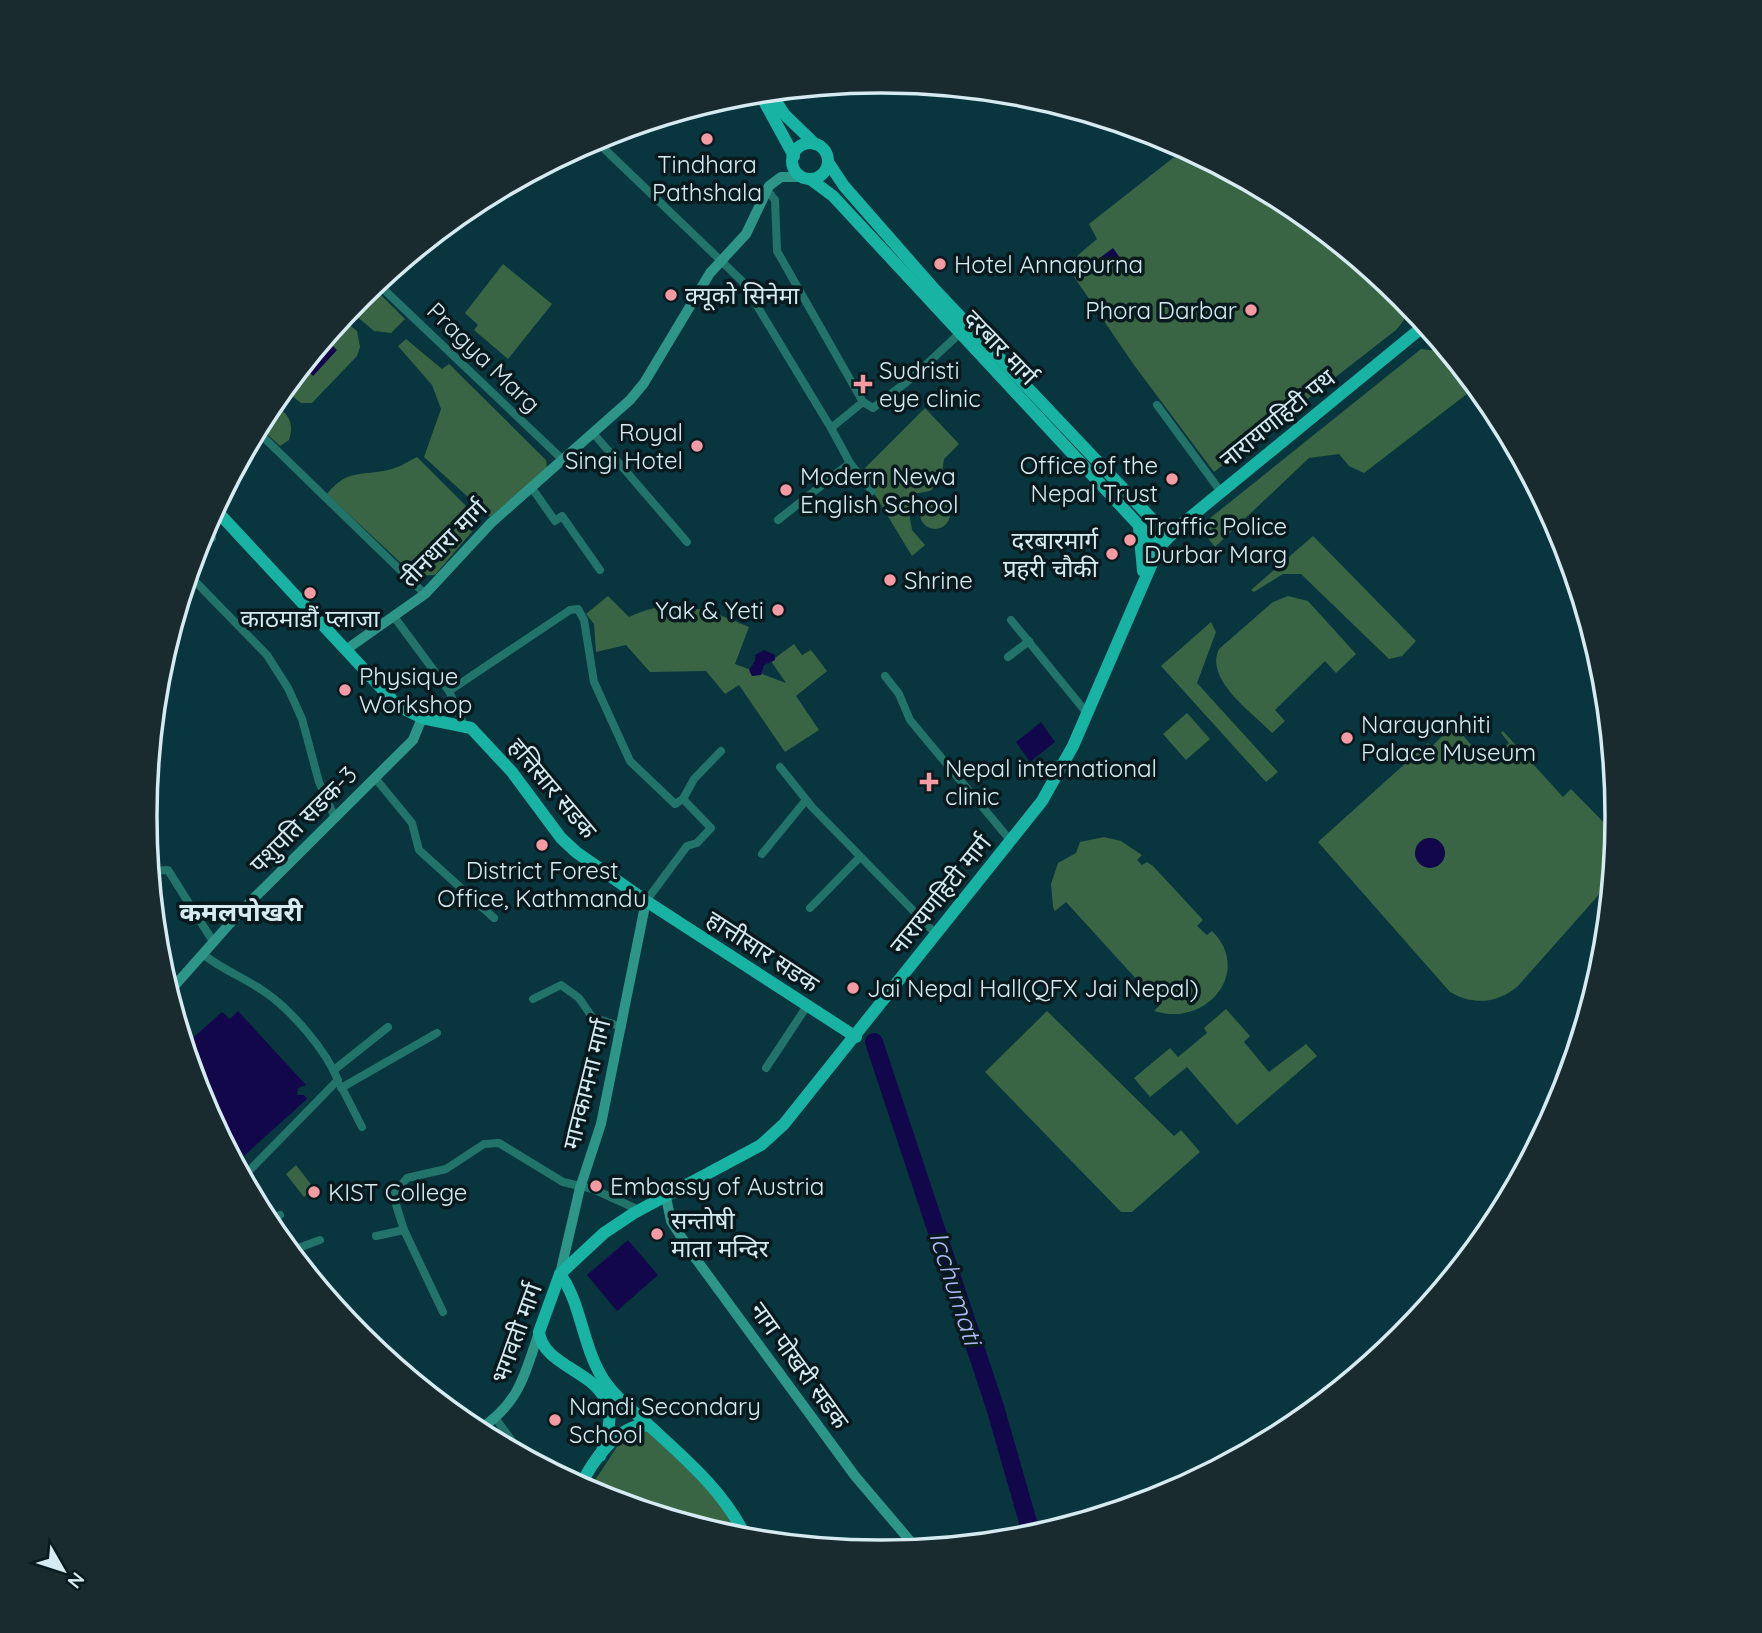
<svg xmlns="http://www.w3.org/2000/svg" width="1762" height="1633" font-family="Quicksand,'Noto Sans Devanagari',sans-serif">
  <rect width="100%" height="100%" fill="#08353e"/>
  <g fill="#396544">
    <path d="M 1181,146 L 1290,205 L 1395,291 L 1406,306 L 1404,320 L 1396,330 L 1214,472 L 1134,365 L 1070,271 L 1078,255 L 1097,239 L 1089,224 L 1178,154 Z"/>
    <path d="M 503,264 L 552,304 L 508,359 L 474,330 L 478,325 L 465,313 Z"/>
    <path d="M 372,286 L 405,319 L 391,333 L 374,331 L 349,310 Z"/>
    <path d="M 342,319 L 357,331 L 360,347 L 357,356 L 312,403 L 301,403 L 284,390 L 303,366 L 313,375 L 336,351 L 325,339 Z"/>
    <path d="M 406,339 L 442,369 L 449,364 L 546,460 L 547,468 L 490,517 L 424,457 L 441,409 L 432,385 L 398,346 Z"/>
    <path d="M 1421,349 L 1447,352 L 1476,387 L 1364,473 L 1349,466 L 1339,454 L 1309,458 L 1215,547 L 1199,527 Z"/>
    <path d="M 273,402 C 287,414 295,421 289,440 L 280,446 L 259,427 Z"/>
    <path d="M 925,408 L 959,444 L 944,459 L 941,480 L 930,491 L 913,494 L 909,513 L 912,530 L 925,545 L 912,556 L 861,472 Z"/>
    <path d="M 417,457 L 481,521 L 435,575 L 415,576 L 327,494 C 349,467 363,477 392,469 C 400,467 409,461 417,457 Z"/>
    <circle cx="935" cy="514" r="15"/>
    <path d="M 1313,536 L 1416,641 L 1402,656 L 1389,659 L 1301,574 L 1283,574 L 1254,592 L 1251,590 Z"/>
    <path d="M 608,596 L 629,617 C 671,596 709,609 749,627 L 735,664 L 786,683 L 771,661 L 794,644 L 802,655 L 811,650 L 827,671 L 796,696 L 819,730 L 785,752 L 739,685 L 725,694 L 706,671 L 650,672 L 626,645 L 596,652 L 594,624 L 586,614 Z"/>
    <path d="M 1288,596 L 1308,601 L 1356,654 L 1336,673 L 1325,661 L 1275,710 L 1285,721 L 1272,733 C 1253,713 1204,680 1219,649 L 1273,602 Z"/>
    <path d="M 1211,622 L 1216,632 L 1197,683 L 1278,772 L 1266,782 L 1161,666 Z"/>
    <path d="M 1187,713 L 1210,739 L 1186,760 L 1163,734 Z"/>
    <path d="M 1457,722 L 1460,725 L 1457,729 L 1476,750 L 1479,748 L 1488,757 L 1494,751 L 1497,754 L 1509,743 L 1501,733 L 1503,731 L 1563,797 L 1571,789 L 1615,834 L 1611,881 L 1518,986 C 1498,1003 1474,1006 1450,992 L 1318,842 L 1428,743 L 1432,746 Z"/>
    <path d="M 1104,837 L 1121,841 L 1142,855 L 1137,860 L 1142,865 L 1147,862 L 1153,866 L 1203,920 L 1197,926 L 1207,935 L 1212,931 C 1253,971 1207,1028 1154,1011 L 1160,1005 L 1066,902 L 1055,911 L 1053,907 L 1051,884 L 1058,863 L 1076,853 L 1080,842 Z"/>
    <path d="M 1226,1009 L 1250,1036 L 1244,1042 L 1269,1072 L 1306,1044 L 1317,1056 L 1237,1125 L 1187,1067 L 1150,1097 L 1134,1078 L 1170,1048 L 1178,1057 L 1207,1033 L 1204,1028 Z"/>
    <path d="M 1047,1011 L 1174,1136 L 1181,1130 L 1200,1152 L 1132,1212 L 1121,1212 L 985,1072 Z"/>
    <path d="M 296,1165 L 314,1188 L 304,1197 L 286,1174 Z"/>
    <path d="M 644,1429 L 715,1494 L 741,1539 L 588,1491 L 624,1436 Z"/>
  </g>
  <g fill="#13074c">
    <path d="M 1113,248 L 1121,259 L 1099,275 L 1092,264 Z"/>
    <path d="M 325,339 L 337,350 L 313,376 L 303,366 Z"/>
    <path d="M 764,650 L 775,655 L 775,660 L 764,665 L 761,675 L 752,676 L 749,670 L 755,661 L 755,655 Z"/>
    <path d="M 1041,722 L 1055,742 L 1030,762 L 1016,742 Z"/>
    <circle cx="1430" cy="853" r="15"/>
    <path d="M 238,1011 L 306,1085 L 298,1088 L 297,1095 L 304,1095 L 307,1099 L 236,1163 L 201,1098 L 185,1045 L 222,1012 L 230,1019 Z"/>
    <path d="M 628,1240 L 658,1275 L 617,1311 L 587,1275 Z"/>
  </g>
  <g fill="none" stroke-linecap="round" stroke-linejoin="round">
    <path stroke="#13074c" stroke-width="18" d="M 874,1042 L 995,1407 L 1032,1536"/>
    <g stroke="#22746a" stroke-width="8">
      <path d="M 594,139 L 742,281 L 831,428"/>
      <path d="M 767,190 L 775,200 L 777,251 L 863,402"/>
      <path d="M 377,283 L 563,460"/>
      <path d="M 1157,405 L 1221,492"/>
      <path d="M 257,431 L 425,594"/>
      <path d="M 593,433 L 687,542"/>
      <path d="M 532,488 L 555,521 L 562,516 L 600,570"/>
      <path d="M 872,491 L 850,463 L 831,428 L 863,402 L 873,408 L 913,377 L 959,334"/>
      <path d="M 778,520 L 850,463"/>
      <path d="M 197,549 L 212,538"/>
      <path d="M 189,575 L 267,655 L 288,688 L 302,719 L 319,782 L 335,818"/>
      <path d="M 395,618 L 449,691 L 464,725"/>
      <path d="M 1011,620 L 1086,712"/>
      <path d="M 1008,657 L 1029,641"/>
      <path d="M 885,676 L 899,694 L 910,720 L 1010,840"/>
      <path d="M 449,691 L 570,610 L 578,609 L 584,620 L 594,682 L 630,761 L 675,804 L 683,799 L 711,828 L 697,843 L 687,846 L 646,901"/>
      <path d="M 780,767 L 812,807 L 935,933"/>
      <path d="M 375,778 L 412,823 L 419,850 L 494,918"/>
      <path d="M 683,799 L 694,779 L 721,751"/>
      <path d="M 762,854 L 806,800"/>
      <path d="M 150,871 L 168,870 L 214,943"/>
      <path d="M 810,908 L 860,857"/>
      <path d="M 204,955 C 223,970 245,978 265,992 C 292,1011 325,1049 338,1080 L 243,1177"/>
      <path d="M 533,999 L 561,985 L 579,998 L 592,1017 L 622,1027"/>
      <path d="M 766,1068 L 807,1006"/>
      <path d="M 334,1070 L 388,1027"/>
      <path d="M 341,1086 L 362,1127"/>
      <path d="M 341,1088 L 437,1033"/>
      <path d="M 267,1221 L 280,1215"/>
      <path d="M 376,1236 L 404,1230"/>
      <path d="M 290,1251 L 320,1240"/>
      <path d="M 443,1312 L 404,1230 L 393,1195 L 407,1178 L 446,1169 L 484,1144 L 499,1143 L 563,1182 L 593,1189 L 639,1210"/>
      <path d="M 496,1419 L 523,1456"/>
      <path d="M 798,1544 L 799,1544"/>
    </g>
    <g stroke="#2e9689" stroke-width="10">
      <path d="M 347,649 L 425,594 L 491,523 L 630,400 L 644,383 L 710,273 L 746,234 L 769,186 L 781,177 L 801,177"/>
      <path d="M 169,992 L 241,911 L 413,740 L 422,718"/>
      <path d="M 666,1197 L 671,1221 L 693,1255 L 855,1476 L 917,1549"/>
      <path d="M 560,1274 L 580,1188 L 601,1124 L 646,901"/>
      <path d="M 477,1431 C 519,1404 524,1377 539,1332"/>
    </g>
    <g stroke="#18b3a2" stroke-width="12">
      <path d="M 770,91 L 784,114 L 815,144"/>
      <path d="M 759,92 L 794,156"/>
      <circle cx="810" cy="161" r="18"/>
      <path d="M 828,162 L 844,186 L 936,291 L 1168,536"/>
      <path d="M 810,179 L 833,196 L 1159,547"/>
      <path d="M 215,509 L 398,706 L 422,718 L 471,728 L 512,772 L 561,838 L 576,852 L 646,901 L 856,1037"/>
      <path d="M 1139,527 L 1143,571"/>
      <path d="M 560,1274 C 583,1305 582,1352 608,1386 C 618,1399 631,1409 643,1420 C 683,1457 723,1489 747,1539"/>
      <path d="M 600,1456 C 639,1368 545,1379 539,1332 L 560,1274 L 604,1233 L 634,1213 L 761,1145 L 784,1124 L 1042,801 L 1073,746 L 1159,547 L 1182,524 L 1425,325"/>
      <path d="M 581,1487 C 589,1463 622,1420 649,1426"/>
    </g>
  </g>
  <g fill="#f49aa3" stroke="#091a1e" stroke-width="2.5">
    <circle cx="707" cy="139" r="7"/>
    <circle cx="940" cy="264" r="7"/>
    <circle cx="671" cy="295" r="7"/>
    <circle cx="1251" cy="310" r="7"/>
    <path d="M859.5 373.5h7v7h7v7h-7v7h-7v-7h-7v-7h7z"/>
    <circle cx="697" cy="446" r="7"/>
    <circle cx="1172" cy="479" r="7"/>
    <circle cx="786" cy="490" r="7"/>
    <circle cx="1130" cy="540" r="7"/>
    <circle cx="1112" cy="554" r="7"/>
    <circle cx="890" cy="580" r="7"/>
    <circle cx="310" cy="593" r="7"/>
    <circle cx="778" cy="610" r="7"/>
    <circle cx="345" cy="690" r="7"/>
    <circle cx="1347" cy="738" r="7"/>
    <path d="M925.5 771.5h7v7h7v7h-7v7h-7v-7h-7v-7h7z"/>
    <circle cx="542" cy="845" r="7"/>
    <circle cx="853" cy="988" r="7"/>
    <circle cx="596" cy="1186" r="7"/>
    <circle cx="314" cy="1192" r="7"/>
    <circle cx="657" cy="1234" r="7"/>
    <circle cx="555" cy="1420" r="7"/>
  </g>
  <g text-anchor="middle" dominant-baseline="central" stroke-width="7" stroke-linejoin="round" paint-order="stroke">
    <g font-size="24" fill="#d5ebf1" stroke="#091a1e" text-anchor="start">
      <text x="707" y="164" text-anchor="middle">Tindhara<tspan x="707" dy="28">Pathshala</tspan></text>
      <text x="954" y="264">Hotel Annapurna</text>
      <text x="685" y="295">क्यूको सिनेमा</text>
      <text x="1237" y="310" text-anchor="end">Phora Darbar</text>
      <text x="879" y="370">Sudristi<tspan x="879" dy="28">eye clinic</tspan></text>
      <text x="683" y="432" text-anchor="end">Royal<tspan x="683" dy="28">Singi Hotel</tspan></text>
      <text x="1158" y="465" text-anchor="end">Office of the<tspan x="1158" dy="28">Nepal Trust</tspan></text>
      <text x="800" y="476">Modern Newa<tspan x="800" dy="28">English School</tspan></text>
      <text x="1144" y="526">Traffic Police<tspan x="1144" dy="28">Durbar Marg</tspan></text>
      <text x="1098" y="540" text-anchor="end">दरबारमार्ग<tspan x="1098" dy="28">प्रहरी चौकी</tspan></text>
      <text x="904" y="580">Shrine</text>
      <text x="764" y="610" text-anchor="end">Yak &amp; Yeti</text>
      <text x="310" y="618" text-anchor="middle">काठमाडौं प्लाजा</text>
      <text x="359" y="676">Physique<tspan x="359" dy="28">Workshop</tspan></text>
      <text x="1361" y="724">Narayanhiti<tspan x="1361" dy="28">Palace Museum</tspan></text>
      <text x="945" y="768">Nepal international<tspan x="945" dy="28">clinic</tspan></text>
      <text x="542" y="870" text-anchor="middle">District Forest<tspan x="542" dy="28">Office, Kathmandu</tspan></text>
      <text x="867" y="988">Jai Nepal Hall(QFX Jai Nepal)</text>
      <text x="610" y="1186">Embassy of Austria</text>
      <text x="328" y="1192">KIST College</text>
      <text x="671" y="1220">सन्तोषी<tspan x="671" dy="28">माता मन्दिर</tspan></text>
      <text x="569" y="1406">Nandi Secondary<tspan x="569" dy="28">School</tspan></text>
    </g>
    <g font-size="24" fill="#d5ebf1" stroke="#091a1e">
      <text transform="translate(1001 347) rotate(46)">दरबार मार्ग</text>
      <text transform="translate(484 357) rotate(44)">Pragya Marg</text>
      <text transform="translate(1277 418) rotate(-39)">नारायणहिटी पथ</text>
      <text transform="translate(443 543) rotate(-45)">तीनधारा मार्ग</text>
      <text transform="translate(553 788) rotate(50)">हत्तिसार सडक</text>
      <text transform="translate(303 819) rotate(-45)">पशुपति सडक-3</text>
      <text transform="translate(940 894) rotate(-51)">नारायणहिटी मार्ग</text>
      <text transform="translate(763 951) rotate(33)">हात्तीसार सडक</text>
      <text transform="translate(586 1084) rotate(-76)">मानकामना मार्ग</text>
      <text transform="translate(516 1333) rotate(-70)">भगवती मार्ग</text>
      <text transform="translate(800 1365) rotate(54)">नाग पोखरी सडक</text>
    </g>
    <g font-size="26" font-weight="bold" fill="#d5ebf1" stroke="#091a1e">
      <text x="241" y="911">कमलपोखरी</text>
    </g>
    <g font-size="26" font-style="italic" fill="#b3bbf9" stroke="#091a1e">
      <text transform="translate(956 1288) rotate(72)">Icchumati</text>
    </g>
  </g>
  <path d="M0 0H1762V1633H0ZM880 93H882A723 723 0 0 1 1605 816V817A723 723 0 0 1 882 1540H880A723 723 0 0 1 157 817V816A723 723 0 0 1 880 93Z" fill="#192b2f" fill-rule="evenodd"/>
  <path fill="none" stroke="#d5ebf1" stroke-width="3.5" d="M880 93H882A723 723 0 0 1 1605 816V817A723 723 0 0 1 882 1540H880A723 723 0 0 1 157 817V816A723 723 0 0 1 880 93Z"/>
  <g transform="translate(63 1570) rotate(129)" stroke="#091a1e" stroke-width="5" paint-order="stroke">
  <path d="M0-5L12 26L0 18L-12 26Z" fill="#d5ebf1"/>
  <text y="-10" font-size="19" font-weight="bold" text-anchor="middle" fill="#d5ebf1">N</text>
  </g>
</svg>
